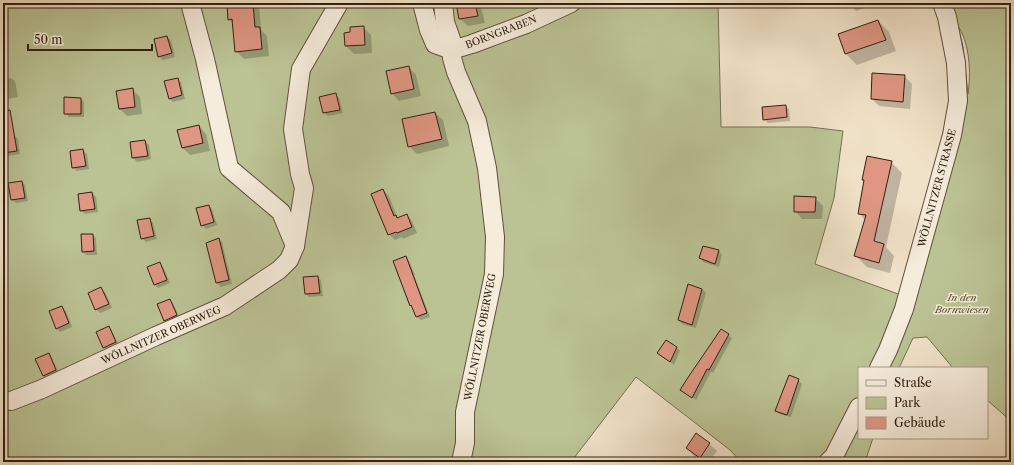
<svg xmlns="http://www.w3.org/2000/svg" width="1014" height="465" font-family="'Libre Caslon Text',serif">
  <rect width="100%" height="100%" fill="#f0e2c8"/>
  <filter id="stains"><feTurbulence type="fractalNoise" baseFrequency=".005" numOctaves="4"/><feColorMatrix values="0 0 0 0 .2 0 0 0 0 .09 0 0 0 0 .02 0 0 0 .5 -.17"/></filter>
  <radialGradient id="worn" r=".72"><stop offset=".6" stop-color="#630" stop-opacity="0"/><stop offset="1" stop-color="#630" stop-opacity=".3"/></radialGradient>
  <g fill="#bbc395" stroke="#767252" fill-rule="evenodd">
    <path d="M 3,3 L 718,3 L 721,127 L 810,127 L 843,131 L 834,198 L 815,264 L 901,295 L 874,368 L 859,368 L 859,403 L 822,462 L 741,462 L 730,450 L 636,377 L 571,462 L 3,462 Z"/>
    <path d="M 946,3 L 1011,3 L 1011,421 L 987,400 L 987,368 L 953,368 L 927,337 L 913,338 L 899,368 L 888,368 L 951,159 ZM 958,26 C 970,44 971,73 968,94 L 963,47 Z"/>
    <path d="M 859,429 L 859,438 L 873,438 L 867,456 L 861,462 L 836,462 Z"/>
  </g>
  <g fill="#0003">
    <path d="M 228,3 L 259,4 L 261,30 L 267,36 L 269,56 L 244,59 L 236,51 L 234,24 L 229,19 Z"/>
    <path d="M 457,3 L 477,3 L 481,8 L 485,23 L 468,26 L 460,19 Z"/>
    <path d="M 849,3 L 879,3 L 856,11 Z"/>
    <path d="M 878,21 L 889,32 L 896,51 L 857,65 L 846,54 L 839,34 Z"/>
    <path d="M 363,27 L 371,35 L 372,53 L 354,54 L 346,46 L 345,34 L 351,33 Z"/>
    <path d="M 167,37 L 171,40 L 175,57 L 163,60 L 159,56 Z"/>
    <path d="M 409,67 L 416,75 L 421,96 L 399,101 L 392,93 Z"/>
    <path d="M 904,76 L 912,84 L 910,109 L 879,106 L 872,99 Z"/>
    <path d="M 11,78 L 15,81 L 18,97 L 5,99 L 3,96 L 3,79 Z"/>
    <path d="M 177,79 L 181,82 L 185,99 L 173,102 L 169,98 Z"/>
    <path d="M 133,90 L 140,97 L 142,114 L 127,116 L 120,109 Z"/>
    <path d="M 336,94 L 339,98 L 343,113 L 328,116 L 324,113 L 321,98 Z"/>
    <path d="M 81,99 L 84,102 L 84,117 L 69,117 L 65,113 Z"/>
    <path d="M 785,106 L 789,109 L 790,121 L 768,123 L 764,119 Z"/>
    <path d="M 435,113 L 443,120 L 449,146 L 417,154 L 409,146 Z"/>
    <path d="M 199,126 L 206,134 L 210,151 L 190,155 L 182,147 Z"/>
    <path d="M 14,135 L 18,139 L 20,154 L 8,156 L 4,153 L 3,137 Z"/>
    <path d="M 145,141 L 149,145 L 151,159 L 137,162 L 133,158 L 131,143 Z"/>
    <path d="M 83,150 L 87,154 L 89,169 L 77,171 L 73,168 Z"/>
    <path d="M 891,162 L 902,173 L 886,247 L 894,256 L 890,273 L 867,267 L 856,256 L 865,220 L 859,213 L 865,181 L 863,179 Z"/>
    <path d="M 22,182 L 25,185 L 28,201 L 16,203 L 12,200 Z"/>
    <path d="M 383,190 L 389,196 L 398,219 L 407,215 L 412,221 L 417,233 L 403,239 L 402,237 L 395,240 L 389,234 Z"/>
    <path d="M 92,193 L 96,197 L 98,212 L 85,214 L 81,211 Z"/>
    <path d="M 815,198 L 823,206 L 822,219 L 802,219 L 795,211 Z"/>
    <path d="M 209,206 L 212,209 L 217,225 L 206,229 L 202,225 Z"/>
    <path d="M 149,219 L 153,223 L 157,239 L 146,242 L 142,238 Z"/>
    <path d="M 93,235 L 96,238 L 97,255 L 86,255 L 83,252 Z"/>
    <path d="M 219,239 L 222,242 L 232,284 L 221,287 L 217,283 L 208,243 Z"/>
    <path d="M 719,251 L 722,255 L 719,267 L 703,262 L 700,258 Z"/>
    <path d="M 406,257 L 409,261 L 415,275 L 414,275 L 430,317 L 421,320 L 417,317 L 414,308 L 411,305 L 395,262 Z"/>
    <path d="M 159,263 L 163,267 L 170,283 L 158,288 L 154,284 Z"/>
    <path d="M 317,277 L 321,280 L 323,296 L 309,297 L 306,294 Z"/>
    <path d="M 689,285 L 702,289 L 706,293 L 696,328 L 682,324 L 679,320 Z"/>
    <path d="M 101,288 L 105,292 L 112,308 L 100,313 L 96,309 Z"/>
    <path d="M 169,300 L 173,303 L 180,319 L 169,324 L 165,320 Z"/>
    <path d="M 62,307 L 66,311 L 72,327 L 60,332 L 57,328 Z"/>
    <path d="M 109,327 L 112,331 L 119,346 L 108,351 L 104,347 Z"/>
    <path d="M 3,328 L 6,340 L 3,341 Z"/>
    <path d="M 728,335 L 732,338 L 713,373 L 711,372 L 696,400 L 682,390 Z"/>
    <path d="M 676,347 L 680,351 L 674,365 L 659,353 Z"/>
    <path d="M 48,354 L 52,358 L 59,373 L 47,379 L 43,375 Z"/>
    <path d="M 798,380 L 802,384 L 791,417 L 779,414 L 776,411 Z"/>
    <path d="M 709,444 L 717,451 L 709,462 L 704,462 L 694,456 L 687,448 Z"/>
  </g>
  <g fill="#df9784" stroke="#32200f">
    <path d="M 227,3 L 253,3 L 255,27 L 260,27 L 262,49 L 235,52 L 232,19 L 228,20 Z"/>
    <path d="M 456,3 L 475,3 L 478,16 L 459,19 Z"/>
    <path d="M 878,20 L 886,40 L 845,54 L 838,34 Z"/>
    <path d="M 364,26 L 365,45 L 345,46 L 344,33 L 350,32 L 350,27 Z"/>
    <path d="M 167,36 L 172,53 L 158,57 L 154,39 Z"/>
    <path d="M 409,66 L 414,89 L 391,94 L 386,71 Z"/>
    <path d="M 872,73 L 905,75 L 903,102 L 871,99 Z"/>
    <path d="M 178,78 L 182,95 L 169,99 L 164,81 Z"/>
    <path d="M 133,88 L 135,107 L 119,109 L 116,91 Z"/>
    <path d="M 336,93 L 340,110 L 323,113 L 319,97 Z"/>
    <path d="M 64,97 L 81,98 L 81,114 L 64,114 Z"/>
    <path d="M 786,105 L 787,117 L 763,120 L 762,107 Z"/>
    <path d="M 10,110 L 17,151 L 3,153 L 3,111 Z"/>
    <path d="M 435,112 L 442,139 L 408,147 L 402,119 Z"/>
    <path d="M 199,125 L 203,143 L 182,148 L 177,130 Z"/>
    <path d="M 145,140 L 148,156 L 132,158 L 130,142 Z"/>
    <path d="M 83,149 L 86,166 L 72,168 L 70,151 Z"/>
    <path d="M 867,156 L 892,161 L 874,241 L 884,244 L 879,263 L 854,256 L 866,215 L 858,214 L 864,180 L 862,180 Z"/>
    <path d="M 22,181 L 25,198 L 11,200 L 8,183 Z"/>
    <path d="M 383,189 L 394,216 L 396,215 L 397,218 L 407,214 L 412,227 L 397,233 L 396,232 L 388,235 L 371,194 Z"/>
    <path d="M 92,192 L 95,209 L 80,211 L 78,194 Z"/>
    <path d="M 794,196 L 816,197 L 815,212 L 794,212 Z"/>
    <path d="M 209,205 L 214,222 L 201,226 L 196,208 Z"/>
    <path d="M 150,218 L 154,236 L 141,239 L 137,220 Z"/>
    <path d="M 81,234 L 93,234 L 94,251 L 82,252 Z"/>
    <path d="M 219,238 L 229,280 L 216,283 L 206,243 Z"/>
    <path d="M 703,246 L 719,250 L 715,264 L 699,258 Z"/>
    <path d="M 406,256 L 427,313 L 416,317 L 411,305 L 410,306 L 393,261 Z"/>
    <path d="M 160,262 L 167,280 L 154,285 L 147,267 Z"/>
    <path d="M 318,276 L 320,293 L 305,294 L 303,277 Z"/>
    <path d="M 688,284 L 702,289 L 692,325 L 678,320 Z"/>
    <path d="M 101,287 L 109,304 L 95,310 L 88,293 Z"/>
    <path d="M 170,299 L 177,315 L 164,321 L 157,304 Z"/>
    <path d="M 62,306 L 69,323 L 56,329 L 49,311 Z"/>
    <path d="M 109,326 L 116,342 L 103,348 L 96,332 Z"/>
    <path d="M 721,329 L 729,334 L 709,370 L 707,369 L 692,398 L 680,390 L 687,379 Z"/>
    <path d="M 666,340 L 677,347 L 670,362 L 657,353 Z"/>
    <path d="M 49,353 L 56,370 L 43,376 L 35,359 Z"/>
    <path d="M 789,375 L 799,379 L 787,415 L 775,411 Z"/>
    <path d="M 696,433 L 710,443 L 700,458 L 686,448 Z"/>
  </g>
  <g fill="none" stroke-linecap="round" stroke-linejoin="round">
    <g stroke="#62503d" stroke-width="20">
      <g id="street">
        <path d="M 190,3 L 205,59 L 229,168 L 281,212 L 295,246"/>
        <path d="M 422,3 L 429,30 L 435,44 L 452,50 L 472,44 L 526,24 L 571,3"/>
        <path d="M 443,3 L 445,22 L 451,39 L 452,58 L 456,72 L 477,121 L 487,168 L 495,237 L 494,274 L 465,412 L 465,443 L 461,462"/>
        <path d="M 879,368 L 888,350 L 904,309 L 952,135 L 958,101 L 956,63 L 947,17 L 942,3"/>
        <path d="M 11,401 L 42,389 L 156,336 L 225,306 L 279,270 L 289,260 L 295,246 L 304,188 L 300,174 L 293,129 L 301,69 L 339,3"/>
        <path d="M 828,462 L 834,456 L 859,407"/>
      </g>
    </g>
    <use href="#street" stroke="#f5ecdb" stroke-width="18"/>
  </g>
  <g text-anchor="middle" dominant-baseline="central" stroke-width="3" stroke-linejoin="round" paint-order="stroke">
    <g font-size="10" fill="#32200f" stroke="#f5ecdb">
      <text transform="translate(501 32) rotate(-21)">BORNGRABEN</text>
      <text transform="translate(937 188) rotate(-75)">WÖLLNITZER STRASSE</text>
      <text transform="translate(161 335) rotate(-24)">WÖLLNITZER OBERWEG</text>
      <text transform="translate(480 337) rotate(-79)">WÖLLNITZER OBERWEG</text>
    </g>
    <g font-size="10" font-style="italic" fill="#5b5137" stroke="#f5ecdb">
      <text x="962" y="297">In den<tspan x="962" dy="12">Bornwiesen</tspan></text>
    </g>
  </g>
  <rect width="1014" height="465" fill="none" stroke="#f0e2c8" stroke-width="16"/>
  <rect x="4" y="4" width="1006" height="457" fill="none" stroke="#32200f" stroke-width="2"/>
  <rect x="8" y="8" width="998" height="449" fill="none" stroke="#32200f"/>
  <rect x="858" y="367" width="130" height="72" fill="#f5ecdb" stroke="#a79a89"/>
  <rect x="866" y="380" width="20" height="6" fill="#f5ecdb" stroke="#a79a89"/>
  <text x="894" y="387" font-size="12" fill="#32200f">Straße</text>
  <rect x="866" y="397" width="20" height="12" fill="#bbc395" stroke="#a79a89"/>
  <text x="894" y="407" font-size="12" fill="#32200f">Park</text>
  <rect x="866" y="417" width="20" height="12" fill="#df9784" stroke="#a79a89"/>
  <text x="894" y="427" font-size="12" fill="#32200f">Gebäude</text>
  <path d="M28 44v6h124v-6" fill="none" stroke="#32200f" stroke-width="2"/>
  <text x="34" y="44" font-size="12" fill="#32200f" stroke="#f5ecdb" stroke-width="3" paint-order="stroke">50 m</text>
  <rect width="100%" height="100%" filter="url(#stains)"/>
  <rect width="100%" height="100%" fill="url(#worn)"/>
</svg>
